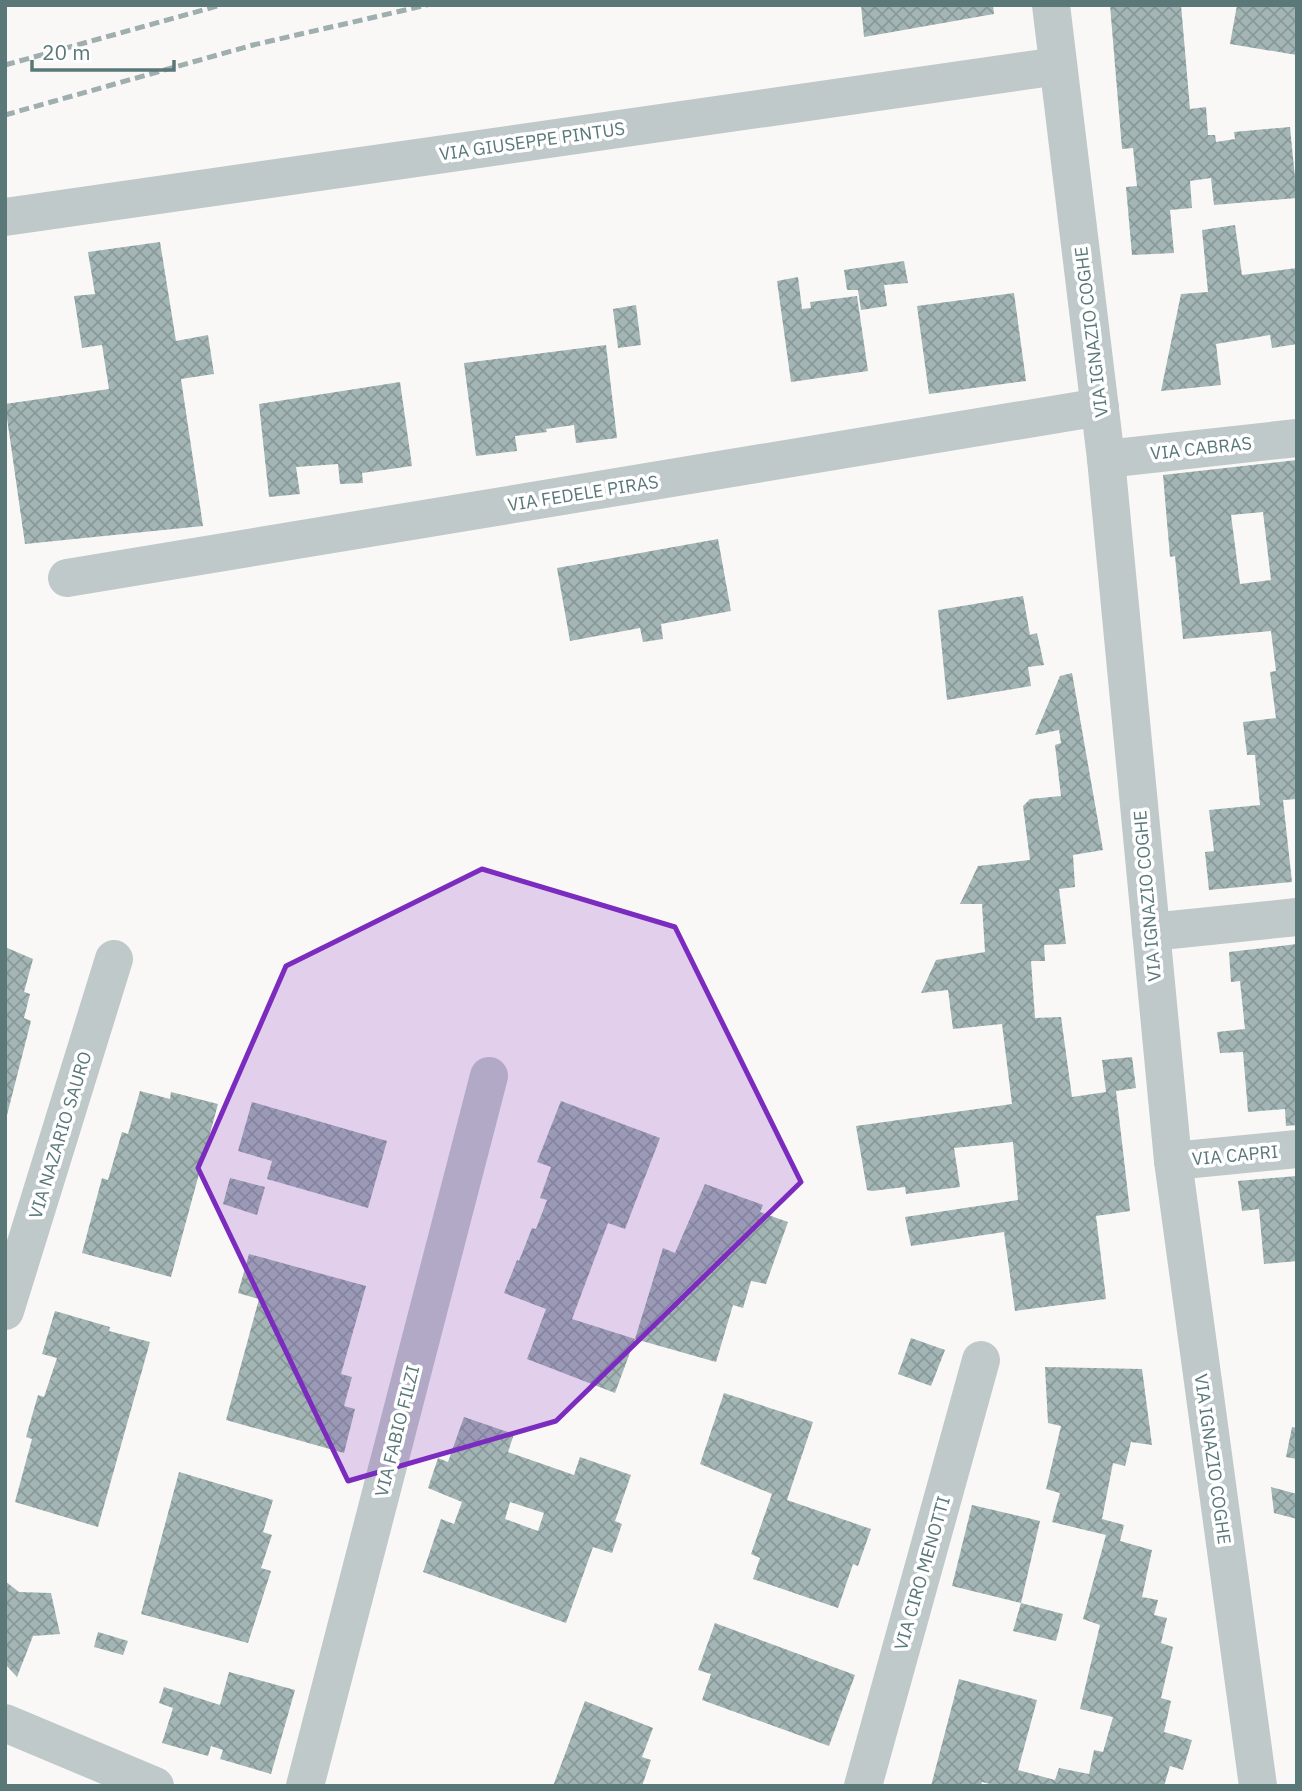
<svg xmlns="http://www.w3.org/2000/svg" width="1302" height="1791" font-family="'IBM Plex Sans',sans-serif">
  <defs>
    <pattern id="building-cross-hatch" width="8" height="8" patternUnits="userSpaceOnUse" patternTransform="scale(1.75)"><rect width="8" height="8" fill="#a3b6b5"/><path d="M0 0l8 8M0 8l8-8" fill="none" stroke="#889998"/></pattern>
  </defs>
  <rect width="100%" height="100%" fill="#faf8f7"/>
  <g fill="url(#building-cross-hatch)" fill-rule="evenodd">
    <path d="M 861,5 L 993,5 L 994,14 L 864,37 Z"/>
    <path d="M 1110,5 L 1181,5 L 1190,109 L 1206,107 L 1208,135 L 1215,135 L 1216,142 L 1235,139 L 1234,132 L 1290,127 L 1297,198 L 1214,205 L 1211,178 L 1190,181 L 1192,208 L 1170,210 L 1174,253 L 1132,255 L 1126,187 L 1137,186 L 1133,148 L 1122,149 Z"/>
    <path d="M 1237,5 L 1297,5 L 1297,55 L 1230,44 Z"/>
    <path d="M 1235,225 L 1242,275 L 1297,268 L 1297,344 L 1272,348 L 1270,335 L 1216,344 L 1221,385 L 1161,391 L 1181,294 L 1208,292 L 1202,230 Z"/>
    <path d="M 160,242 L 176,341 L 208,335 L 214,374 L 181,379 L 203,526 L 25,544 L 5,404 L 109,389 L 102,345 L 82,348 L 74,296 L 95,294 L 88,252 Z"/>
    <path d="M 904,261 L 908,283 L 884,285 L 887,306 L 861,310 L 858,290 L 847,290 L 844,270 Z"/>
    <path d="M 798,277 L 802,309 L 811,308 L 810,302 L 857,296 L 868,371 L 791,382 L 777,281 Z"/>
    <path d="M 1014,293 L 1026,381 L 929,394 L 917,306 Z"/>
    <path d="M 636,305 L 641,345 L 618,348 L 613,309 Z"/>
    <path d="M 606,345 L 617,438 L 576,443 L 574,425 L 546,429 L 547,432 L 515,436 L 517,451 L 476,456 L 464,363 Z"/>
    <path d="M 400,382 L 412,466 L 362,473 L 363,483 L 340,484 L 338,464 L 296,467 L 300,494 L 269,497 L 259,404 Z"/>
    <path d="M 1297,460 L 1297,799 L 1283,800 L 1292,882 L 1209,890 L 1205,852 L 1214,851 L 1209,810 L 1260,805 L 1255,755 L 1247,755 L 1243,722 L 1276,718 L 1270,672 L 1276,671 L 1271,631 L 1183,639 L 1175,556 L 1170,557 L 1163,475 ZM 1263,512 L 1271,580 L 1240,584 L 1231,515 Z"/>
    <path d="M 718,539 L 731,611 L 661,624 L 663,639 L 643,642 L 640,628 L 570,641 L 557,568 Z"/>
    <path d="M 1023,596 L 1030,635 L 1037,633 L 1044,665 L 1028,667 L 1031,686 L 947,700 L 938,610 Z"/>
    <path d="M 1072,673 L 1103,850 L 1073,855 L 1075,887 L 1059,889 L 1066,944 L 1044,945 L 1045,961 L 1031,961 L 1035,1018 L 1061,1017 L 1072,1097 L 1106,1092 L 1102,1060 L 1132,1057 L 1136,1088 L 1116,1091 L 1130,1211 L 1096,1216 L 1106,1299 L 1015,1311 L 1004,1232 L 911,1246 L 905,1217 L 1018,1200 L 1013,1142 L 954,1148 L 960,1187 L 906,1194 L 905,1187 L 872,1191 L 867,1190 L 856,1126 L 1012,1104 L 1002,1024 L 953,1029 L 948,990 L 921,993 L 936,960 L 985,952 L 982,904 L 960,904 L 978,866 L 1030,860 L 1023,806 L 1030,799 L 1061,796 L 1055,745 L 1061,743 L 1059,730 L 1035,735 L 1060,676 Z"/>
    <path d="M 1297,944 L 1297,1125 L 1286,1126 L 1285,1109 L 1248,1112 L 1243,1052 L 1220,1053 L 1217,1032 L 1245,1029 L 1240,981 L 1231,982 L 1229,952 Z"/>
    <path d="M 5,947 L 33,959 L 24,992 L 30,994 L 24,1018 L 31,1021 L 6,1119 Z"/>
    <path d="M 140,1091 L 170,1099 L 171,1092 L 218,1104 L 171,1277 L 82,1253 L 102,1178 L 108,1180 L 122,1132 L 128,1134 Z"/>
    <path d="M 561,1101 L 660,1138 L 625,1229 L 608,1223 L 572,1319 L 635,1339 L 615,1393 L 527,1359 L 546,1309 L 504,1293 L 517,1260 L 519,1261 L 532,1228 L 536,1229 L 547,1200 L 540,1198 L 551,1167 L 537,1162 Z"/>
    <path d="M 252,1102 L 387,1141 L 368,1208 L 267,1179 L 272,1161 L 238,1151 Z"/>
    <path d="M 1297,1176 L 1297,1261 L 1264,1264 L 1259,1209 L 1242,1211 L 1238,1181 Z"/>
    <path d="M 230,1178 L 265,1187 L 257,1215 L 223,1204 Z"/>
    <path d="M 705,1184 L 763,1205 L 760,1212 L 788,1222 L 766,1284 L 751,1281 L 743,1308 L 733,1305 L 716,1362 L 635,1339 L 663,1248 L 675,1253 Z"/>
    <path d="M 249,1254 L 366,1286 L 341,1374 L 352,1377 L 344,1406 L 355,1409 L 344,1453 L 226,1420 L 259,1299 L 238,1293 Z"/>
    <path d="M 55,1311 L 110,1327 L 109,1331 L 150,1342 L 98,1527 L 15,1502 L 32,1439 L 26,1437 L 38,1395 L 44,1397 L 57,1358 L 42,1354 Z"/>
    <path d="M 911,1338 L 945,1350 L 931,1386 L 898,1374 Z"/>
    <path d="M 1045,1367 L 1142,1369 L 1152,1445 L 1131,1442 L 1125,1466 L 1113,1463 L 1102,1519 L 1124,1525 L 1120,1541 L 1152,1550 L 1142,1597 L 1158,1600 L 1154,1615 L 1167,1618 L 1161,1643 L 1173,1647 L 1161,1698 L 1171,1701 L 1164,1732 L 1192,1740 L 1183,1770 L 1170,1766 L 1164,1786 L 998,1786 L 982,1782 L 981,1786 L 931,1786 L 959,1679 L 1037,1700 L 1018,1770 L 1055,1780 L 1059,1768 L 1089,1774 L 1094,1750 L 1103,1752 L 1113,1717 L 1080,1709 L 1100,1625 L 1083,1619 L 1106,1535 L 1052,1522 L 1060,1493 L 1046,1489 L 1061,1426 L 1048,1423 Z"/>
    <path d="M 724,1393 L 813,1422 L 787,1500 L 871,1529 L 858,1566 L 853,1564 L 838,1608 L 753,1579 L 760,1558 L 751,1554 L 772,1494 L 700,1464 Z"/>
    <path d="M 464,1417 L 514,1434 L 508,1452 L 574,1475 L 580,1457 L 631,1475 L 615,1521 L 622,1524 L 612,1553 L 593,1547 L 566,1623 L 423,1572 L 441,1519 L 454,1524 L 462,1502 L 428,1488 L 438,1458 L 448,1462 ZM 510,1502 L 544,1513 L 538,1531 L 505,1519 Z"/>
    <path d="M 1292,1427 L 1297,1428 L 1297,1459 L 1286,1457 Z"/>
    <path d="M 179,1472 L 273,1500 L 263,1532 L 272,1535 L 261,1568 L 271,1571 L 248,1643 L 141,1614 Z"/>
    <path d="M 1271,1487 L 1297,1494 L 1297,1519 L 1274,1513 Z"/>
    <path d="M 972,1505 L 1040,1521 L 1021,1603 L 1063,1614 L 1056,1641 L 1013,1631 L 1021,1603 L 952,1586 Z"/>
    <path d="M 5,1581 L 19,1592 L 51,1593 L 60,1634 L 33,1636 L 17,1677 L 5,1664 Z"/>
    <path d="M 715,1623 L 855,1675 L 829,1746 L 702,1700 L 711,1674 L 698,1670 Z"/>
    <path d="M 98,1632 L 128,1641 L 123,1655 L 94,1647 Z"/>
    <path d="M 229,1672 L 295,1690 L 271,1774 L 220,1759 L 223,1750 L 211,1746 L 208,1756 L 162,1743 L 173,1708 L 159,1703 L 164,1687 L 220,1705 Z"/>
    <path d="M 585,1701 L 653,1728 L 642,1757 L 651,1760 L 642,1786 L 553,1786 Z"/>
  </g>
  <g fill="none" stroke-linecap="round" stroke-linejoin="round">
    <g stroke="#bfc9c9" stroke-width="38">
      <path d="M 1051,5 L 1106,459 L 1173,1161 L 1258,1786"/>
      <path d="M 5,217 L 1058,66"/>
      <path d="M 1106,459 L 1297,438"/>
      <path d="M 67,578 L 1100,407"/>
      <path d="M 1151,932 L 1297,917"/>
      <path d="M 1173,1161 L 1297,1149"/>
      <path d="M 5,1311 L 114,959"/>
      <path d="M 5,1723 L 155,1786"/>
      <path d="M 305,1786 L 489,1076"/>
      <path d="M 863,1786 L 981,1360"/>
    </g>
    <g stroke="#9faeae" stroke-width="5" stroke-dasharray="10 5" stroke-linecap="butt">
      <path d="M 5,65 L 221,5"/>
      <path d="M 5,115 L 253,45 L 427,5"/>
    </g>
  </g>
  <path fill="#7b2cbf" fill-opacity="0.2" stroke="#7b2cbf" stroke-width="5" stroke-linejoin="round" d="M 482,869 L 675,927 L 801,1182 L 556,1421 L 348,1481 L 198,1168 L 286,966 Z"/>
  <g text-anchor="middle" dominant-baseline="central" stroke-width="7" stroke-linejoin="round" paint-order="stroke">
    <g font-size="18" fill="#597877" stroke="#fff">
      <text transform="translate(532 141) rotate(-8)">VIA GIUSEPPE PINTUS</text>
      <text transform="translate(1091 332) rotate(-97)">VIA IGNAZIO COGHE</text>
      <text transform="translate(1201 448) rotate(-6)">VIA CABRAS</text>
      <text transform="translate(583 493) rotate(-9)">VIA FEDELE PIRAS</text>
      <text transform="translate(1147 896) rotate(-95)">VIA IGNAZIO COGHE</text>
      <text transform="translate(60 1135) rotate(-73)">VIA NAZARIO SAURO</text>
      <text transform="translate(1235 1155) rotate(-5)">VIA CAPRI</text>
      <text transform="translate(397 1431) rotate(-76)">VIA FABIO FILZI</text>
      <text transform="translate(1213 1459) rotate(82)">VIA IGNAZIO COGHE</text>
      <text transform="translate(922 1573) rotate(-74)">VIA CIRO MENOTTI</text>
    </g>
  </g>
  <rect width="1302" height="1791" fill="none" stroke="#597877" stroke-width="14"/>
  <path d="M32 60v10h142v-10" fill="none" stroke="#597877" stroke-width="3.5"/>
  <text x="42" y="60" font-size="21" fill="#597877" stroke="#ffffff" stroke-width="5" paint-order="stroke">20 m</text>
</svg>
